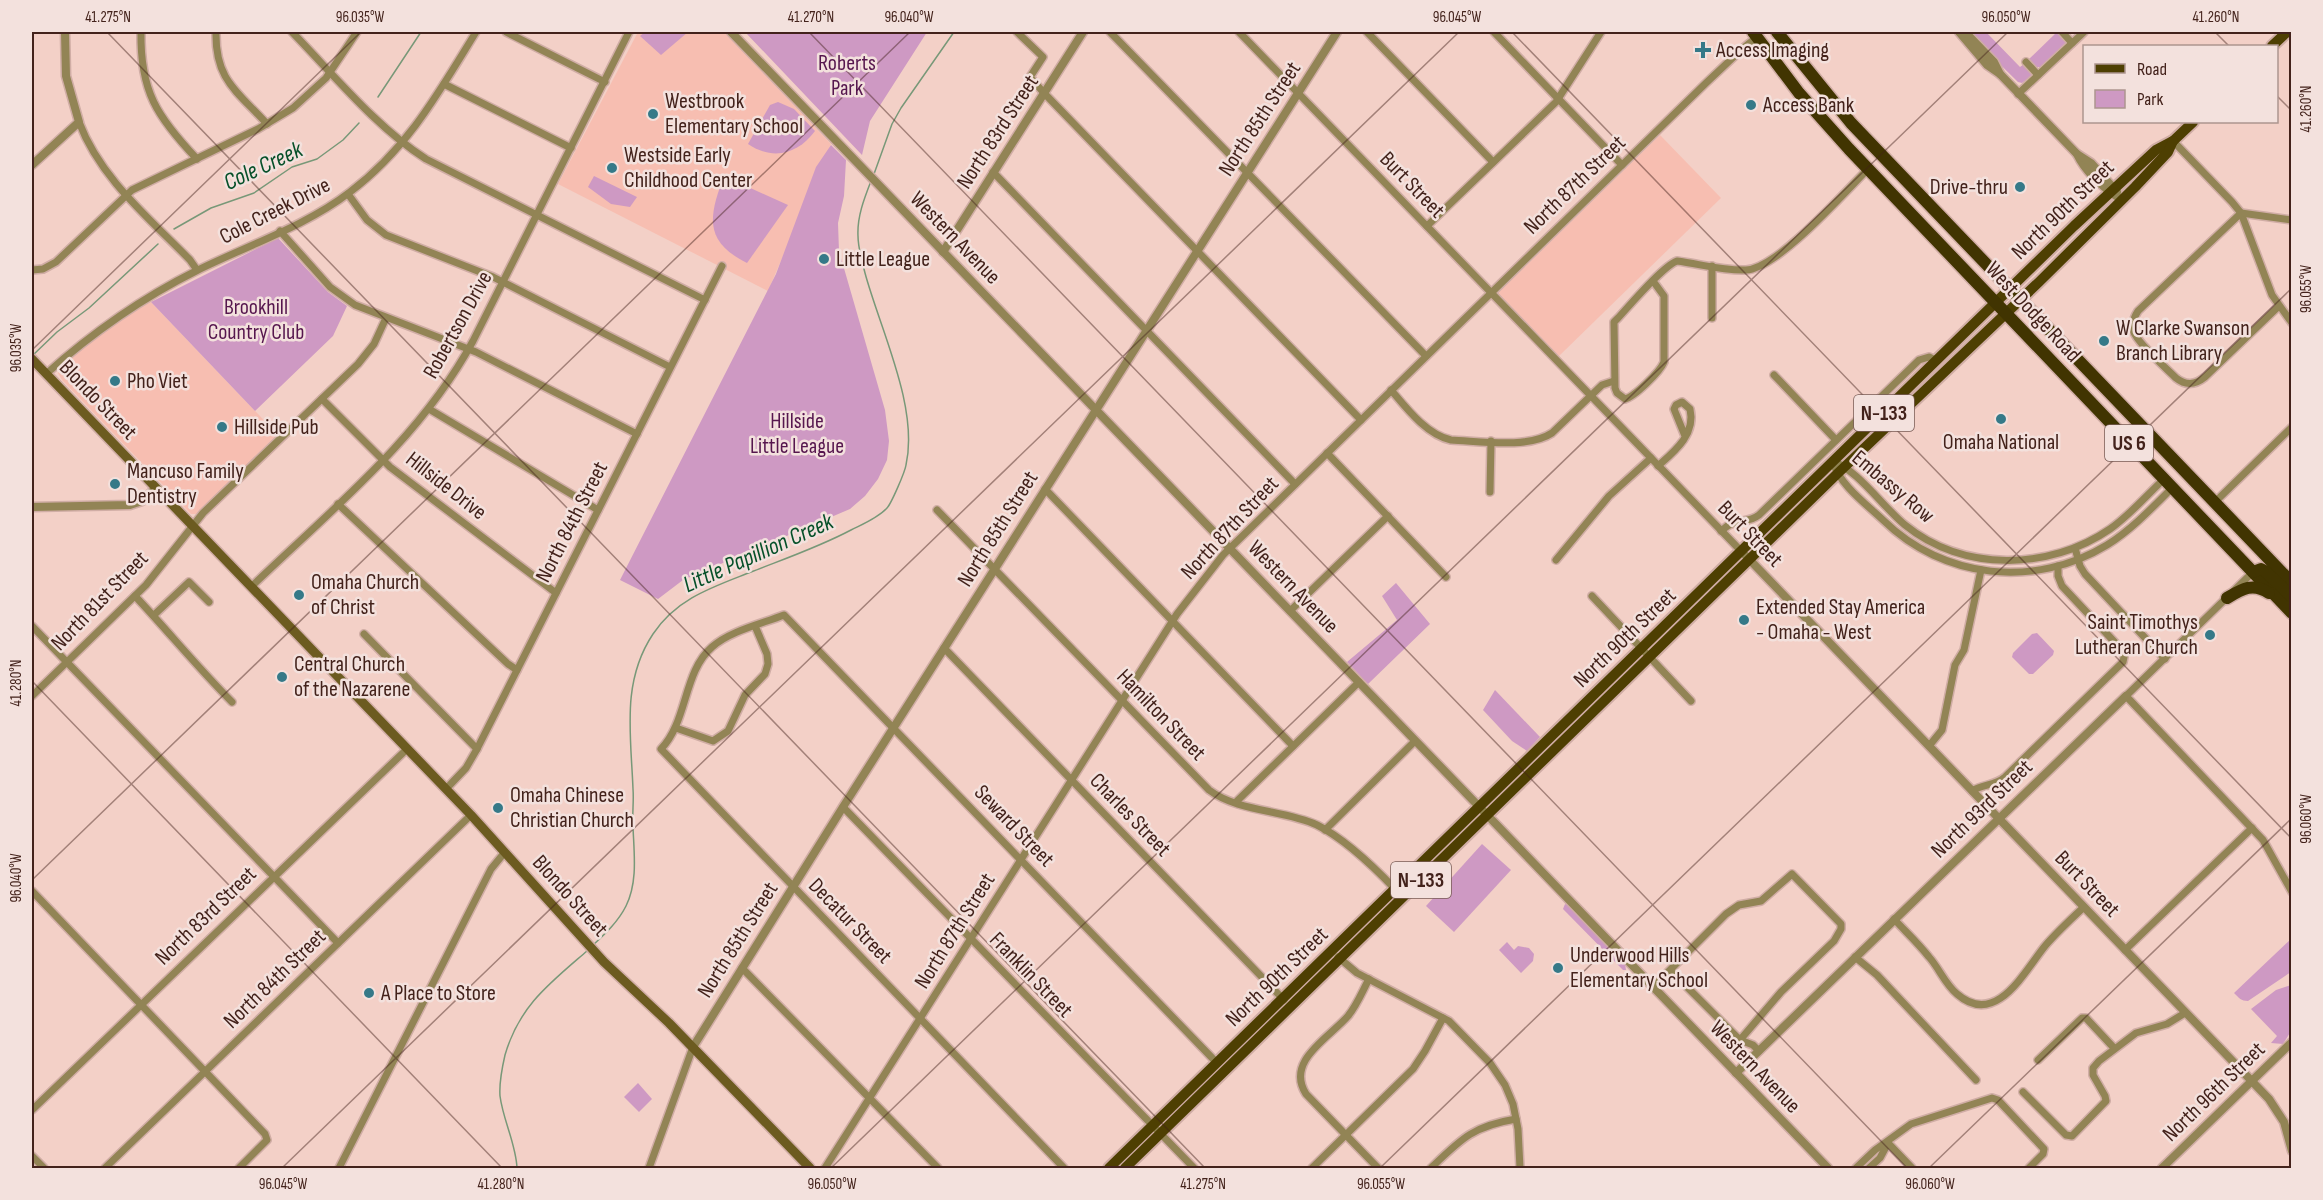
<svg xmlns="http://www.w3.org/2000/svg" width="2323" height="1200" font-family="'Sofia Sans Condensed',sans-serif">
  <rect width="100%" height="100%" fill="#f3d0c7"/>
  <g fill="#f7beb1">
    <path d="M 638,32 L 724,32 L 831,144 L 768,291 L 558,184 Z"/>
    <path d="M 1660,135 L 1721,198 L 1559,356 L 1498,293 Z"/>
    <path d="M 151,302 L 278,435 L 196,514 L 191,514 L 187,510 L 62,380 L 58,373 L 61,367 L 96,338 L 131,313 Z"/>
  </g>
  <g fill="#ce99c3">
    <path d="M 645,32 L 688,32 L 661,55 L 640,36 Z"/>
    <path d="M 745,32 L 927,32 L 870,121 L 862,155 Z"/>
    <path d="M 1967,32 L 1986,32 L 2020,67 L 2024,64 L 2032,73 L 2031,76 L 2022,83 L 2018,82 Z"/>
    <path d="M 2057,32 L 2066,43 L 2042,67 L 2035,67 L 2028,60 Z"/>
    <path d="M 778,102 L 794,109 L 815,131 C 798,154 773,161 748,144 L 770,105 Z"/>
    <path d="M 831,145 L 846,160 L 844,196 L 838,223 L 839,251 L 885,410 L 889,441 L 887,460 L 878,479 L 865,496 L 850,509 L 683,580 L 658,599 L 620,580 L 776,274 L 816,167 Z"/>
    <path d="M 594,176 L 637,197 L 630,207 L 611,204 L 588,187 Z"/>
    <path d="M 724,176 L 788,205 L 747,263 C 703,241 709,216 724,176 Z"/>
    <path d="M 278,238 L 328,292 L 347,306 L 333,336 L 255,411 L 151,302 Z"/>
    <path d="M 1396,583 L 1430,624 L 1368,684 L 1347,662 L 1397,620 L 1382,596 Z"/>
    <path d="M 2037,633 L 2054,651 L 2053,655 L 2033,674 L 2029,674 L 2012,657 L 2013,653 L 2032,634 Z"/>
    <path d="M 1495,690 L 1540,737 L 1527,751 L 1512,741 L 1483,710 Z"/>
    <path d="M 1482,844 L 1511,870 L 1454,932 L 1426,906 Z"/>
    <path d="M 1565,904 L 1568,905 L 1625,964 L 1626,970 L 1623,970 L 1563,909 Z"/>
    <path d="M 2291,939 L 2291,972 L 2248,1001 C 2241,1001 2239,998 2234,993 Z"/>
    <path d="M 1507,942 L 1514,950 L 1518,946 L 1529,948 L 1534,954 L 1533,961 L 1521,973 L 1499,950 Z"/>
    <path d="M 2291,985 L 2291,1031 L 2283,1044 L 2271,1043 L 2277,1036 L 2251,1009 L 2276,990 Z"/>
    <path d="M 638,1083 L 652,1099 L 639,1112 L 624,1097 Z"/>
  </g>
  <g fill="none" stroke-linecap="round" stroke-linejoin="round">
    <g stroke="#789878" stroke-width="1.5">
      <path d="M 378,97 L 421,32"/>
      <path d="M 874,174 L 892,124 L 901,108 L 954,32"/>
      <path d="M 174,229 L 211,208 L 254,193 L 292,167 L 317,159 L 343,140 L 359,123"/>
      <path d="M 32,356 L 57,332 L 89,308 L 158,244"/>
      <path d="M 592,946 C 605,934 618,922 626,906 C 638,882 634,853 633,827 C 632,814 634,802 633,789 C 631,735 621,682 653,634 C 677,598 713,587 751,572 C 784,559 819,547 851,530 C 863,524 878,518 887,508 C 891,504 905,472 906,465 C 919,407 880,329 865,273 C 862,261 858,248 858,236 C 857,217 864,199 871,181"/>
      <path d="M 517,1168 C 516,1144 503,1120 500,1096 C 499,1082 502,1068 505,1055 C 519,1006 550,983 587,951"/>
    </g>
    <g stroke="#d0ada5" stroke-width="10">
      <g id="minor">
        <path d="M 141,32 C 140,91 157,117 197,159"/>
        <path d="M 216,32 C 215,80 237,91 267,124"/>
        <path d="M 292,32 C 333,74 377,128 426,159 L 705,300"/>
        <path d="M 506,32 L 605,82"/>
        <path d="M 1017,32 L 1043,57 L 1030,77 L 1044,93 L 1361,420"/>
        <path d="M 1110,32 L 1426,356"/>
        <path d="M 1239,32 L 1741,551"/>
        <path d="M 1367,32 L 1493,162"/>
        <path d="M 1494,32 L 1622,165"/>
        <path d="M 2062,32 L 2072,43"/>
        <path d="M 2026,62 L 2038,75"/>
        <path d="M 444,84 L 571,148"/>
        <path d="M 2018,94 L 2084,32"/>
        <path d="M 79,122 C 100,178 149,218 190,260 L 197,270"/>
        <path d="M 2173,141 L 2232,202 L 2241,213 L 2272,295 L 2292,323"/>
        <path d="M 993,172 L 1295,484"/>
        <path d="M 348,194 L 367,220 L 386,235 L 493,277 L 670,367"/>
        <path d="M 1427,226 L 1556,102 L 1601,32"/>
        <path d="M 280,231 L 330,287 L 355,305 L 476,352 L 637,434"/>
        <path d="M 1712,266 L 1712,318"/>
        <path d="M 32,270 L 43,269 L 56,262 L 132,190 L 258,129 L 293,108 L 326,78 L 357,32"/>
        <path d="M 1653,281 L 1664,296 L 1664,362 C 1660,372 1634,397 1625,399 L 1617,393 L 1615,388 L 1614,322 L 1618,318 C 1630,305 1663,266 1677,261 C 1700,264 1723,271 1746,270 C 1777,269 1844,193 1868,169"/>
        <path d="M 2279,306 L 2205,377 C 2195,385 2186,386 2176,378 C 2166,368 2136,342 2133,330 C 2132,323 2134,317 2138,311 L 2241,213 L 2292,220"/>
        <path d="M 46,374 C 92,333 140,299 196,271 C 246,246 306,226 350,192 C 408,148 439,92 476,32"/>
        <path d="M 1774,375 L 1836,440"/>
        <path d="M 1391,390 C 1407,409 1427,435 1451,440 C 1479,441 1528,449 1552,433 L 1602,385 L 1614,381"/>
        <path d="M 322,399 L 390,467 L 556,593"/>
        <path d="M 429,409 L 598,510"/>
        <path d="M 1327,453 L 1446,577"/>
        <path d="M 1833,462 C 1839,484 1866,504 1883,520 C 1943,579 2035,589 2107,545 C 2131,530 2152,508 2172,488"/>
        <path d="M 1833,462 C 1856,468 1884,508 1905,525 C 1963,572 2049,571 2110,529 C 2130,515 2146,496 2164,479"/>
        <path d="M 1658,466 C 1675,451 1696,434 1690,409 L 1682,402 L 1676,405 L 1674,409 L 1685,436"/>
        <path d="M 1045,489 L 1293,746"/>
        <path d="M 1490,492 L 1491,441"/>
        <path d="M 2214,503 L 2292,427"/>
        <path d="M 338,504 L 508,664 L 517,670"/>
        <path d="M 937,510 L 1209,790 C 1238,812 1285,810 1317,825 C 1345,839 1374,867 1395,889"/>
        <path d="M 1721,531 C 1737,516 1746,525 1759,515 L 1919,360 L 1929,357 L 1937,361"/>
        <path d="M 2075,548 L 2080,566 L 2085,574 L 2165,659"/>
        <path d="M 1556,560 L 1609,496 L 1651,458"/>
        <path d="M 2253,572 L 2126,696 L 2263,840 L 2292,892"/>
        <path d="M 251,587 C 330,511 420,439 473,341 L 629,32"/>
        <path d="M 135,596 C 168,631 198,668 232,702"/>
        <path d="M 1592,596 L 1691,701"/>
        <path d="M 1290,611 L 1388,516"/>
        <path d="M 154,615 L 189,582 L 209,602"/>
        <path d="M 32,626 L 338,943"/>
        <path d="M 364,634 L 477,749"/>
        <path d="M 944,648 L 1284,1000"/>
        <path d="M 32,696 L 146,585 L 203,513 L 358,364 L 374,344 L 386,318"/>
        <path d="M 676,728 L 713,741 L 728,731 L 745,695 L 765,674 L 768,664 L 767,654 L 755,626"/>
        <path d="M 1929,746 L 1942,730 L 1955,665 L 1964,650 L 1981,570"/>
        <path d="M 446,789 L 466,768 L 477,749 L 722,266"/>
        <path d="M 1972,791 C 1983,784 1995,786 2005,777 L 2123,662 L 2124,657 L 2122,650 L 2062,586 L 2058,576 L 2058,566"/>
        <path d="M 1236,802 L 1359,682"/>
        <path d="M 843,807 L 1194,1168"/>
        <path d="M 1325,830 L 1415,741"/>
        <path d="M 32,891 L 265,1134 L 267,1140 L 239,1168"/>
        <path d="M 1894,919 C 1906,932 1918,943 1929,957 C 1939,968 1945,984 1957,994 C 1996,1028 2024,972 2045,946 C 2057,932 2070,920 2084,907"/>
        <path d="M 2125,950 L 2252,828"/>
        <path d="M 1338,957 L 1357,973 L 1449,1021 L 1490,1063 L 1505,1085 L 1513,1104 L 1518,1129 L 1520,1168"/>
        <path d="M 1855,957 L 1877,975 L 1976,1080"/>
        <path d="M 742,968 L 938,1168"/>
        <path d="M 1369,979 C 1362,992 1357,1005 1348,1016 C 1329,1038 1285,1061 1306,1094 L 1378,1168"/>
        <path d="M 1653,987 L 1726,914 L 1739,905 L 1761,901 L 1792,874 L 1841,924 L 1841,929 L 1834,941 L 1781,992 L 1740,1040 L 1670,970"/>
        <path d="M 1740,1040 L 1753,1045 L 1759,1051"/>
        <path d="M 2038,1060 L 2082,1018 L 2086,1018 L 2114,1048"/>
        <path d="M 2023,1092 L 2066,1135 L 2072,1136 L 2106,1101 L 2105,1096 L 2093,1075 L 2093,1068 L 2099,1061 L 2136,1033 L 2167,1024 L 2185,1013"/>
        <path d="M 32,1110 L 407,749"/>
        <path d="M 1888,1143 L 1912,1168"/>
        <path d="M 32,1156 L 44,1168"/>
        <path d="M 105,1168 L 471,815"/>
        <path d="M 339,1168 L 491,869 L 505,852"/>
        <path d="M 649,1168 L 693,1047"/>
        <path d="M 825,1168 L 1177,614 L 1223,555 L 1706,83 L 1741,50 L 1757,37"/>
        <path d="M 1064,1168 L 661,749 C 688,721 683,672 712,647 C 730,631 761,624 784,615 L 1217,1063"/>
        <path d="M 1312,1168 L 1413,1069 L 1425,1051 L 1443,1018"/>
        <path d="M 1431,1168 C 1461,1139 1473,1126 1516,1119"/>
        <path d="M 1856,1168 L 1875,1150 L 1911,1124 L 1992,1098 L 1998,1100 L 2044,1149 L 2043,1154 L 2029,1168"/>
        <path d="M 1869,1168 L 1880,1158 L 1888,1143"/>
      </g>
    </g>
    <g stroke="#d0ada5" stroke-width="11">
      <g id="tertiary">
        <path d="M 731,32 L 1828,1168"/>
        <path d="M 1959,32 L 1987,65 L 2000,74 L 2077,154 C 2086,173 2105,189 2122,200"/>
        <path d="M 1968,35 L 1994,62 L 2000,74"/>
        <path d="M 2077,154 L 2091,163 L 2117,192"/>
        <path d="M 32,165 L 79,122 L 66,76 L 65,32"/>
        <path d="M 943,252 L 1083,32"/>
        <path d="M 32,507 L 130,505 L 142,501 L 156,488"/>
        <path d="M 1746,556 L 2269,1099 L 2284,1122 L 2292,1151"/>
        <path d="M 693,1047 L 843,807 L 1337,32"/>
        <path d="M 1736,1073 L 2126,696"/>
        <path d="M 2162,1168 L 2292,1042"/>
      </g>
    </g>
    <g stroke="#d0ada5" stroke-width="12">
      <path id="secondary" d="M 32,359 L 471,815 L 604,962 L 669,1023 L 810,1168"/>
    </g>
    <g stroke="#d0ada5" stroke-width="14">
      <g id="primary">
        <path d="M 2272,46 L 2287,32"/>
        <path d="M 1109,1168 L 2074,226 L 2156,150 L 2173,141 L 2193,122"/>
        <path d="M 1125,1168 L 1837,474 L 2039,282 L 2135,187 L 2168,152 L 2173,141"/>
      </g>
    </g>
    <g stroke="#d0ada5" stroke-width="15">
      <g id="trunk">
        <path d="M 1753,32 L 1799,93 L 1849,149 L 2292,613"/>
        <path d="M 1777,32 L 1851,123 L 2292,583"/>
        <path d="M 2253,572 L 2261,569 L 2265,571 L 2292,597"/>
        <path d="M 2227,598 C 2242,589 2253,582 2269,593"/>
      </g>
    </g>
    <use href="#minor" stroke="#928455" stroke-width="7"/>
    <use href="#tertiary" stroke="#928455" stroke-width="8"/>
    <use href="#secondary" stroke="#6c5b20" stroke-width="9"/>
    <use href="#primary" stroke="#4e3f02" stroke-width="10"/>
    <use href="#trunk" stroke="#413401" stroke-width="12"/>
  </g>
  <path fill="none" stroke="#43221b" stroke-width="1.5" stroke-opacity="0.45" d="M 107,32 L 1205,1168M 809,32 L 1907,1168M 1512,32 L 2292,839M 2215,32 L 2229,46M 2276,95 L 2292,111M 32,350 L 361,32M 32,681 L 502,1168M 32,880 L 910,32M 282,1168 L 1459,32M 831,1168 L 2008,32M 1380,1168 L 2292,288M 1929,1168 L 2292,818"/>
  <g fill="#357988" stroke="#f3e1dd" stroke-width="2">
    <path d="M1700 41h6v6h6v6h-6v6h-6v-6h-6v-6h6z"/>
    <circle cx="1751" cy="105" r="6"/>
    <circle cx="653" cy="114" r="6"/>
    <circle cx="612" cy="168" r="6"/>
    <circle cx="2020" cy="187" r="6"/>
    <circle cx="824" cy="259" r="6"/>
    <circle cx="2104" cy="341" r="6"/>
    <circle cx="115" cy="381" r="6"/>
    <circle cx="2001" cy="419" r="6"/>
    <circle cx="222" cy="427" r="6"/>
    <circle cx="115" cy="484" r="6"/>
    <circle cx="299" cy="595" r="6"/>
    <circle cx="1744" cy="620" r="6"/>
    <circle cx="2210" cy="635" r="6"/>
    <circle cx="282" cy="677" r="6"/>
    <circle cx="498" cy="808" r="6"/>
    <circle cx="1558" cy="968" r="6"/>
    <circle cx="369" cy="993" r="6"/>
  </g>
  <g text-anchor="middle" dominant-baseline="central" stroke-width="5" stroke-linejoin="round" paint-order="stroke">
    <g fill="#f3e1dd" stroke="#785b55" stroke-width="1.5">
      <rect x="1854" y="395" width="60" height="36" rx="4.5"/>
      <rect x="2105" y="425" width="48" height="36" rx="4.5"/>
      <rect x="1391" y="862" width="60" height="36" rx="4.5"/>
    </g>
    <g font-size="21" font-weight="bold" fill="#43221b">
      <text x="1884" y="413">N-133</text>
      <text x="2129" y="443">US 6</text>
      <text x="1421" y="880">N-133</text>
    </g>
    <g font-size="22" fill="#43221b" stroke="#f3e1dd" text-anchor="start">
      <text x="1716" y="50">Access Imaging</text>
      <text x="665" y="101">Westbrook<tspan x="665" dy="25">Elementary School</tspan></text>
      <text x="1763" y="105">Access Bank</text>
      <text x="624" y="155">Westside Early<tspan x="624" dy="25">Childhood Center</tspan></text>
      <text x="2008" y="187" text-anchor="end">Drive-thru</text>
      <text x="836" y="259">Little League</text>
      <text x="2116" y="328">W Clarke Swanson<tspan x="2116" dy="25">Branch Library</tspan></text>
      <text x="127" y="381">Pho Viet</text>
      <text x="234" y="427">Hillside Pub</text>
      <text x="2001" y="442" text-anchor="middle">Omaha National</text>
      <text x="127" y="471">Mancuso Family<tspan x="127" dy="25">Dentistry</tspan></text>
      <text x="311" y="582">Omaha Church<tspan x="311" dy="25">of Christ</tspan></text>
      <text x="1756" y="607">Extended Stay America<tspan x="1756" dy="25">- Omaha - West</tspan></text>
      <text x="2198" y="622" text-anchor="end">Saint Timothys<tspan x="2198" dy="25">Lutheran Church</tspan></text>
      <text x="294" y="664">Central Church<tspan x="294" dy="25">of the Nazarene</tspan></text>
      <text x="510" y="795">Omaha Chinese<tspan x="510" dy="25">Christian Church</tspan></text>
      <text x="1570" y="955">Underwood Hills<tspan x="1570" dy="25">Elementary School</tspan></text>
      <text x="381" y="993">A Place to Store</text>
    </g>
    <g font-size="22" fill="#56164e" stroke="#f3e1dd">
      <text x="847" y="63">Roberts<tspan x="847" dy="25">Park</tspan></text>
      <text x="256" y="307">Brookhill<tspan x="256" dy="25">Country Club</tspan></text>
      <text x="797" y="421">Hillside<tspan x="797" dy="25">Little League</tspan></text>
    </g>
    <g font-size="22" fill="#43221b" stroke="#f3e1dd">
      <text transform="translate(1260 119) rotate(-57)">North 85th Street</text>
      <text transform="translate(998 132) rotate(-57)">North 83rd Street</text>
      <text transform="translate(1412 185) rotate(46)">Burt Street</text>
      <text transform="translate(1575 185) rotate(-44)">North 87th Street</text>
      <text transform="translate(2063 210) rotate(-44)">North 90th Street</text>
      <text transform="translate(275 211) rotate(-27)">Cole Creek Drive</text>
      <text transform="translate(955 238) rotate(46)">Western Avenue</text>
      <text transform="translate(2033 312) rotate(47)">West Dodge Road</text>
      <text transform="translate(458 325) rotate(-61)">Robertson Drive</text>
      <text transform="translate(98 400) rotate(46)">Blondo Street</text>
      <text transform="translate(446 486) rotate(38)">Hillside Drive</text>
      <text transform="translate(1893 487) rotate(40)">Embassy Row</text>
      <text transform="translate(572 522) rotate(-63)">North 84th Street</text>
      <text transform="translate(1230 528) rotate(-47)">North 87th Street</text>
      <text transform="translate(998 529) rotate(-58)">North 85th Street</text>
      <text transform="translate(1750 534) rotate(46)">Burt Street</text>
      <text transform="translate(1293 587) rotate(46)">Western Avenue</text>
      <text transform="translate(100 601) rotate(-46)">North 81st Street</text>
      <text transform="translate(1625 638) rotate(-44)">North 90th Street</text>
      <text transform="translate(1161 715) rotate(46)">Hamilton Street</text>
      <text transform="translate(1982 809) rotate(-44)">North 93rd Street</text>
      <text transform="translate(1130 815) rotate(46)">Charles Street</text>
      <text transform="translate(1014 826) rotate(46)">Seward Street</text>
      <text transform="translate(2087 884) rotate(46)">Burt Street</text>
      <text transform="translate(570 896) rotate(48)">Blondo Street</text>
      <text transform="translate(206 916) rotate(-44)">North 83rd Street</text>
      <text transform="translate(850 921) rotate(46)">Decatur Street</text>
      <text transform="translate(955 931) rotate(-58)">North 87th Street</text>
      <text transform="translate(738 940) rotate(-58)">North 85th Street</text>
      <text transform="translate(1031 975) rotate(46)">Franklin Street</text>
      <text transform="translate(1277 977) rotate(-44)">North 90th Street</text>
      <text transform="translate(275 979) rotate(-44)">North 84th Street</text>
      <text transform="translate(1755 1067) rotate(46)">Western Avenue</text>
      <text transform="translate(2214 1092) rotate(-44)">North 96th Street</text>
    </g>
    <g font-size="24" font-style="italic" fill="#065029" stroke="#f3e1dd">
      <text transform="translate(263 166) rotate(-25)">Cole Creek</text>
      <text transform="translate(758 553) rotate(-24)">Little Papillion Creek</text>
    </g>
  </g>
  <rect width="2323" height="1200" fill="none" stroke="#f3e1dd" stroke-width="66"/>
  <rect x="2083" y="45" width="195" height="78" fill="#f3e1dd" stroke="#ad958f" stroke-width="1.5"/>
  <rect x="2095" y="64" width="30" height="9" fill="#4e3f02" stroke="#ad958f" stroke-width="1.5"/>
  <text x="2137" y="75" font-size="18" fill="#43221b">Road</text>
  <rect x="2095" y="90" width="30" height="18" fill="#ce99c3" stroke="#ad958f" stroke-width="1.5"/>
  <text x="2137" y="105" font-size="18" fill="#43221b">Park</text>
  <rect x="33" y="33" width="2257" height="1134" fill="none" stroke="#43221b" stroke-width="2"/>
  <g font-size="15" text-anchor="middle" fill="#43221b">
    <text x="108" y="22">41.275°N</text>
    <text x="360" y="22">96.035°W</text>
    <text x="811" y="22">41.270°N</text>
    <text x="909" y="22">96.040°W</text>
    <text x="1457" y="22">96.045°W</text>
    <text x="2006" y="22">96.050°W</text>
    <text x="2216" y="22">41.260°N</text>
    <text transform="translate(2306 109) rotate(-90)" y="5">41.260°N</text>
    <text transform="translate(2306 289) rotate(-90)" y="5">96.055°W</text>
    <text transform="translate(16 348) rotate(-90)" y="5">96.035°W</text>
    <text transform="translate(16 683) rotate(-90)" y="5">41.280°N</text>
    <text transform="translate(2306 819) rotate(-90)" y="5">96.060°W</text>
    <text transform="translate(16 878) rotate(-90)" y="5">96.040°W</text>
    <text x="283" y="1189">96.045°W</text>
    <text x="501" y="1189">41.280°N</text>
    <text x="832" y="1189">96.050°W</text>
    <text x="1203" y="1189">41.275°N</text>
    <text x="1381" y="1189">96.055°W</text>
    <text x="1930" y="1189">96.060°W</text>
  </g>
</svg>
